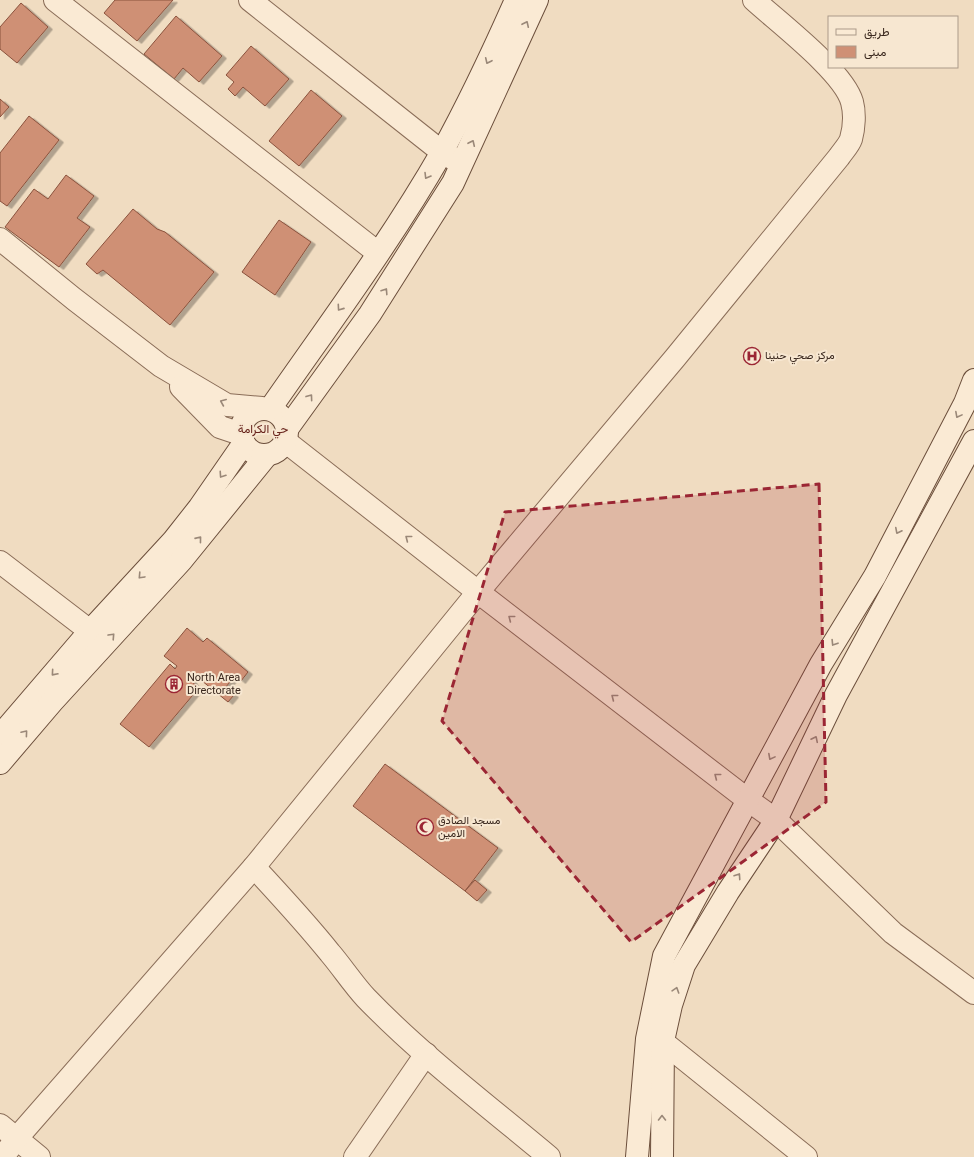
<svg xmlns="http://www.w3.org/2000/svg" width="974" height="1157" font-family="Georgia,Vazirmatn,serif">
  <defs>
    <filter id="shadow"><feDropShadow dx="4.5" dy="2.5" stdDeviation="0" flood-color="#0004"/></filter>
  </defs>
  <rect width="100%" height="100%" fill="#f0dcc1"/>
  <g fill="#cf9075" stroke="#8a523d" filter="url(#shadow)">
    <path d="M 115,0 L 173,0 L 137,41 L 104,13 Z"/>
    <path d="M 21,3 L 48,27 L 17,63 L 0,49 L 0,27 Z"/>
    <path d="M 176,16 L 222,56 L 199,82 L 183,68 L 174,79 L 144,54 Z"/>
    <path d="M 251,46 L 289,79 L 265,106 L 243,87 L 235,96 L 228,89 L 234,82 L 226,75 Z"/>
    <path d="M 311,90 L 342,116 L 299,166 L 269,141 Z"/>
    <path d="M 0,99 L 9,107 L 0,117 Z"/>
    <path d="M 29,116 L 59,140 L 7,206 L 0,201 L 0,153 Z"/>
    <path d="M 66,175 L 94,196 L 77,218 L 90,227 L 59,267 L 5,227 L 34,189 L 48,199 Z"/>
    <path d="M 133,209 L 157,229 L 165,232 L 214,272 L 170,325 L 103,270 L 97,274 L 86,264 Z"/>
    <path d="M 279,220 L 311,242 L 275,295 L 242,272 Z"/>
    <path d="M 187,628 L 203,642 L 207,638 L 248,672 L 241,681 L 235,676 L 225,688 L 234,695 L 228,702 L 196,676 L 192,681 L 198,689 L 149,747 L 120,724 L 170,664 L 175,669 L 177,666 L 164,656 Z"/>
    <path d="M 385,764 L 498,848 L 465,891 L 353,806 Z"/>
    <path d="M 475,880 L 487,890 L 477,901 L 465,891 Z"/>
  </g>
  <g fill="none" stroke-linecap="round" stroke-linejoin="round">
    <g stroke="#8a6d58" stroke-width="24">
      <g id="street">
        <path d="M 55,0 L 378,253"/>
        <path d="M 250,0 L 442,152 L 457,161"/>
        <path d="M 0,239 L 74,299 L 161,366 L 227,405 L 262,408"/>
        <path d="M 181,387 L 220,427 L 241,434"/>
        <path d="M 285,441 L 478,592 L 748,800 L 776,820 L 893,933 L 974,993"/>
        <path d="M 0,562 L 90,631"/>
        <path d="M 254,867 C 280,895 306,923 330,953 C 342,967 353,984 366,998 C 422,1056 487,1105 549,1157"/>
        <path d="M 663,1042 L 806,1157"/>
        <path d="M 0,1125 L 39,1157"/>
        <path d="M 3,1157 L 16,1139 L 254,867 L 478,592 L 675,358 L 839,157 C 843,151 849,145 851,139 C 854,128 855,113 852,102 C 844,72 778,22 754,0"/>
        <path d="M 355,1157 L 426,1054"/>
      </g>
    </g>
    <g stroke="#6b4e3b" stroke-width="24">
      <g id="secondary">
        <circle cx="264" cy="432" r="23"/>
        <path d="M 270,409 C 329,324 391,241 442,152 C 469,103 493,52 516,0"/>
        <path d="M 287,429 L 370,314 L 453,183 L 537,0"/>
        <path d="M 0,736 L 90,631 L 173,541 L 199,508 L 244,443"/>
        <path d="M 0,763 L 52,702 L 181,561 L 267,455"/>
        <path d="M 637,1157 L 647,1039 L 664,956 L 821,664 L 875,576 L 965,403 L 974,380"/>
        <path d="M 662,1157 L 663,1041 L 671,1005 L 684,965 L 728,892 L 776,820 L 836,695 L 974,441"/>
      </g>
    </g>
    <use href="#street" stroke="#faead4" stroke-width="22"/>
    <use href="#secondary" stroke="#faead4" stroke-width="22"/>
  </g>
  <defs><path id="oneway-chevron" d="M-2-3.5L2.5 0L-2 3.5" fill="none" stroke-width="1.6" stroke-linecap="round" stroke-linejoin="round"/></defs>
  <g stroke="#9a8878">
    <use href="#oneway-chevron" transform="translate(526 24) rotate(-65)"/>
    <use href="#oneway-chevron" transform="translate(488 61) rotate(115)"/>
    <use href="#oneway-chevron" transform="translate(472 143) rotate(-65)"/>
    <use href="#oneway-chevron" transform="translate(427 176) rotate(121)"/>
    <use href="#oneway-chevron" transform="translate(385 291) rotate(-57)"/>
    <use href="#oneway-chevron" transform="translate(340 308) rotate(125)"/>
    <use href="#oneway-chevron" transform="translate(310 397) rotate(-54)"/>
    <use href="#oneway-chevron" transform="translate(223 402) rotate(-157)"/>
    <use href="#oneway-chevron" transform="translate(958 415) rotate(118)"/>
    <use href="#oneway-chevron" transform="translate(222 475) rotate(124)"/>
    <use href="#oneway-chevron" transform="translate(898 531) rotate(117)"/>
    <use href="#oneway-chevron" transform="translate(408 538) rotate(-142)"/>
    <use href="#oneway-chevron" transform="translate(199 539) rotate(-51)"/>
    <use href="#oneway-chevron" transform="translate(141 576) rotate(133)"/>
    <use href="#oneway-chevron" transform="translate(511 618) rotate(-142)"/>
    <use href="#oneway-chevron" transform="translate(112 636) rotate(-47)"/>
    <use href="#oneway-chevron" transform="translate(834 643) rotate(122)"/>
    <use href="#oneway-chevron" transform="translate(54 673) rotate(131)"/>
    <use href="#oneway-chevron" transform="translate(614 697) rotate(-142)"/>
    <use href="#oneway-chevron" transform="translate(25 733) rotate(-50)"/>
    <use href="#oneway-chevron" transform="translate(815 739) rotate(-64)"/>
    <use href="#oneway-chevron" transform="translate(771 757) rotate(118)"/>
    <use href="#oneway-chevron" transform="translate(717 776) rotate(-142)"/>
    <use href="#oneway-chevron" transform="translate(738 876) rotate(-56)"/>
    <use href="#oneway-chevron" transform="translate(676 990) rotate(-72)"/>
    <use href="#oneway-chevron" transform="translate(662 1118) rotate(-90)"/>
  </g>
  <path fill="#9b2634" fill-opacity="0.2" stroke="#9b2634" stroke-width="3" stroke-dasharray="8 5" stroke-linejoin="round" d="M 819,484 L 826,802 L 631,942 L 442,721 L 505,512 Z"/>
  <defs>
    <g id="hospital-ring" transform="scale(0.9)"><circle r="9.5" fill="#f7e7d1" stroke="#9b2634" stroke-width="1.5"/><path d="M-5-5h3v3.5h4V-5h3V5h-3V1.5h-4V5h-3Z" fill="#9b2634"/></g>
    <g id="building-ring" transform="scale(0.9)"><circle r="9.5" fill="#f7e7d1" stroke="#9b2634" stroke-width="1.5"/><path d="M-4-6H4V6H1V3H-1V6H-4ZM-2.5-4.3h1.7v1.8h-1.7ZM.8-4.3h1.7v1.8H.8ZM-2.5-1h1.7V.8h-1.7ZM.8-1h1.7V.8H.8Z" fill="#9b2634"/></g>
    <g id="mosque-ring" transform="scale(0.9)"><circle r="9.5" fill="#f7e7d1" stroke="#9b2634" stroke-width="1.5"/><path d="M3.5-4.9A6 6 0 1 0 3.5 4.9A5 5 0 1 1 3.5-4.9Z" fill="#9b2634"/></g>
  </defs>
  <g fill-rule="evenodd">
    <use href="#hospital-ring" x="752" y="356"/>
    <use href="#building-ring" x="174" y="684"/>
    <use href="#mosque-ring" x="425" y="827"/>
  </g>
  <g text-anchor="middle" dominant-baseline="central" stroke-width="4" stroke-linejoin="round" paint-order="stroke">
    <g font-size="11" fill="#39271d" stroke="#f7e7d1" text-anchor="start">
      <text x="765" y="356">مركز صحي حنينا</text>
      <text x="187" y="678">North Area<tspan x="187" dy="13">Directorate</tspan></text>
      <text x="438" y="821">مسجد الصادق<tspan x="438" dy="13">الامين</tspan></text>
    </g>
    <g font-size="12" fill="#67221a" stroke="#f7e7d1">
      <text x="263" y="430">حي الكرامة</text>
    </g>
  </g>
  <rect x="828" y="16" width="130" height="52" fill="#f7e7d1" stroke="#ab9a89"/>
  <rect x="836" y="29" width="20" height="6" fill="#faead4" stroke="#ab9a89"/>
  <text x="864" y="36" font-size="12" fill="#39271d">طريق</text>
  <rect x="836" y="46" width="20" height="12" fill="#cf9075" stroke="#ab9a89"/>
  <text x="864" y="56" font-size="12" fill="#39271d">مبنى</text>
</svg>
